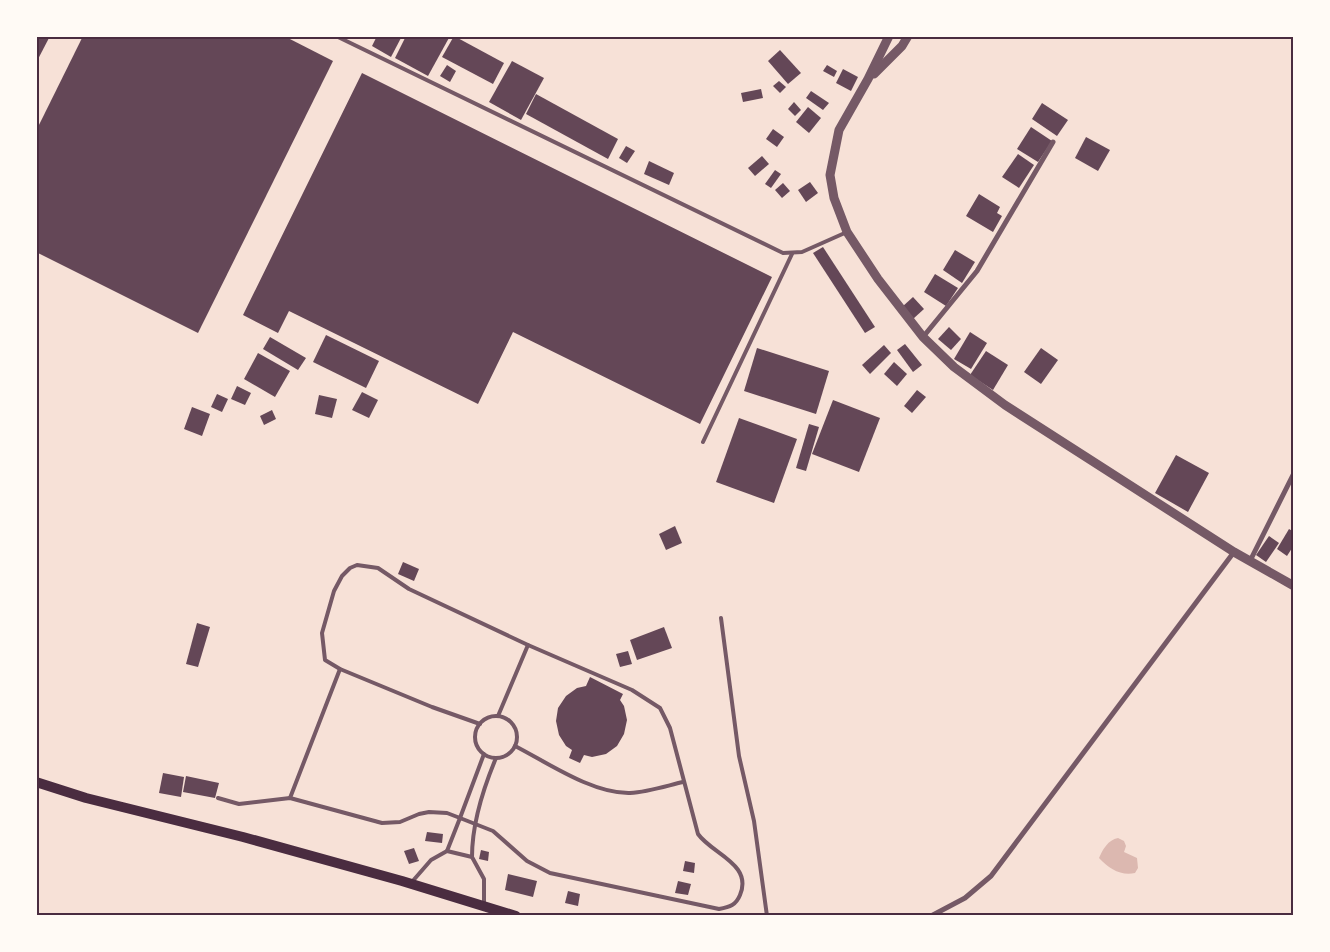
<svg xmlns="http://www.w3.org/2000/svg" width="1330" height="952" font-family="'Archivo Narrow',sans-serif">
  <rect width="100%" height="100%" fill="#f7e1d7"/>
  <path fill="#dcb8b0" d="M 1118,838 L 1124,841 L 1126,846 L 1124,852 L 1137,858 L 1138,868 L 1135,873 C 1121,876 1109,869 1099,858 C 1103,849 1108,840 1118,838 Z"/>
  <g fill="#644757">
    <path d="M 36,36 L 50,36 L 36,63 Z"/>
    <path d="M 83,36 L 284,36 L 333,61 L 198,333 L 36,252 L 36,131 Z"/>
    <path d="M 377,36 L 402,36 L 391,57 L 372,46 Z"/>
    <path d="M 406,36 L 450,36 L 428,76 L 395,58 Z"/>
    <path d="M 454,36 L 504,63 L 493,84 L 442,57 Z"/>
    <path d="M 780,50 L 801,73 L 788,84 L 768,61 Z"/>
    <path d="M 512,61 L 544,78 L 521,120 L 489,102 Z"/>
    <path d="M 447,65 L 456,71 L 450,82 L 440,76 Z"/>
    <path d="M 827,65 L 837,71 L 834,77 L 823,71 Z"/>
    <path d="M 843,69 L 858,77 L 851,91 L 836,83 Z"/>
    <path d="M 362,73 L 772,277 L 700,424 L 513,332 L 478,404 L 289,311 L 278,333 L 243,315 Z"/>
    <path d="M 779,81 L 786,87 L 780,93 L 773,86 Z"/>
    <path d="M 761,89 L 763,98 L 743,102 L 741,93 Z"/>
    <path d="M 811,91 L 829,103 L 823,110 L 806,98 Z"/>
    <path d="M 536,94 L 618,139 L 608,159 L 526,114 Z"/>
    <path d="M 794,102 L 801,110 L 795,116 L 788,109 Z"/>
    <path d="M 1042,103 L 1068,120 L 1057,136 L 1032,119 Z"/>
    <path d="M 808,107 L 821,118 L 809,133 L 796,122 Z"/>
    <path d="M 1031,127 L 1052,141 L 1038,162 L 1017,149 Z"/>
    <path d="M 773,129 L 784,137 L 777,147 L 766,139 Z"/>
    <path d="M 1086,137 L 1110,150 L 1098,171 L 1075,158 Z"/>
    <path d="M 626,146 L 635,151 L 627,163 L 619,158 Z"/>
    <path d="M 1018,154 L 1034,165 L 1019,188 L 1002,177 Z"/>
    <path d="M 762,156 L 769,164 L 755,176 L 748,168 Z"/>
    <path d="M 649,161 L 674,173 L 669,185 L 644,174 Z"/>
    <path d="M 775,170 L 781,174 L 771,188 L 765,184 Z"/>
    <path d="M 810,182 L 818,193 L 806,202 L 798,190 Z"/>
    <path d="M 783,183 L 790,191 L 782,198 L 775,190 Z"/>
    <path d="M 979,194 L 1000,207 L 997,213 L 1002,216 L 993,232 L 966,216 Z"/>
    <path d="M 823,247 L 875,327 L 865,333 L 813,253 Z"/>
    <path d="M 955,250 L 975,262 L 962,283 L 943,270 Z"/>
    <path d="M 935,274 L 958,288 L 946,306 L 924,292 Z"/>
    <path d="M 913,297 L 924,309 L 913,319 L 902,307 Z"/>
    <path d="M 949,327 L 961,339 L 951,350 L 938,339 Z"/>
    <path d="M 970,332 L 987,343 L 971,369 L 954,359 Z"/>
    <path d="M 326,335 L 379,361 L 366,388 L 313,362 Z"/>
    <path d="M 270,337 L 306,358 L 298,370 L 263,349 Z"/>
    <path d="M 905,344 L 922,365 L 913,372 L 897,350 Z"/>
    <path d="M 884,345 L 891,353 L 870,374 L 862,365 Z"/>
    <path d="M 757,348 L 829,371 L 816,414 L 744,391 Z"/>
    <path d="M 1041,348 L 1058,360 L 1041,384 L 1024,372 Z"/>
    <path d="M 986,351 L 1008,365 L 993,390 L 970,375 Z"/>
    <path d="M 258,353 L 290,371 L 275,397 L 244,379 Z"/>
    <path d="M 894,362 L 907,374 L 897,386 L 884,374 Z"/>
    <path d="M 237,386 L 251,393 L 245,405 L 231,399 Z"/>
    <path d="M 917,390 L 926,397 L 912,413 L 904,406 Z"/>
    <path d="M 362,392 L 378,400 L 369,418 L 352,410 Z"/>
    <path d="M 217,394 L 228,399 L 222,412 L 211,407 Z"/>
    <path d="M 319,395 L 337,399 L 332,418 L 315,414 Z"/>
    <path d="M 833,400 L 880,418 L 859,472 L 812,454 Z"/>
    <path d="M 192,407 L 210,414 L 202,436 L 184,429 Z"/>
    <path d="M 272,410 L 276,419 L 264,425 L 260,416 Z"/>
    <path d="M 739,418 L 797,439 L 774,503 L 716,482 Z"/>
    <path d="M 809,424 L 819,427 L 806,471 L 796,468 Z"/>
    <path d="M 1176,455 L 1209,473 L 1188,512 L 1155,493 Z"/>
    <path d="M 675,526 L 682,543 L 666,550 L 659,534 Z"/>
    <path d="M 1289,529 L 1294,532 L 1294,545 L 1287,556 L 1277,549 Z"/>
    <path d="M 1269,536 L 1279,543 L 1266,562 L 1256,555 Z"/>
    <path d="M 403,562 L 419,569 L 414,581 L 398,574 Z"/>
    <path d="M 197,623 L 210,627 L 198,667 L 186,664 Z"/>
    <path d="M 664,627 L 672,648 L 637,660 L 630,640 Z"/>
    <path d="M 628,651 L 632,664 L 620,667 L 616,654 Z"/>
    <path d="M 590,677 L 623,694 L 620,700 L 624,706 L 627,720 L 624,734 L 617,746 L 606,754 L 592,757 L 584,755 L 580,763 L 569,758 L 572,750 L 566,746 L 559,735 L 556,721 L 558,708 L 566,696 L 577,688 L 586,686 Z"/>
    <path d="M 163,773 L 184,777 L 181,797 L 159,793 Z"/>
    <path d="M 186,776 L 219,783 L 215,798 L 183,792 Z"/>
    <path d="M 427,832 L 443,834 L 442,843 L 425,841 Z"/>
    <path d="M 414,848 L 419,861 L 409,864 L 404,851 Z"/>
    <path d="M 481,850 L 489,852 L 488,861 L 479,859 Z"/>
    <path d="M 685,861 L 695,863 L 694,873 L 683,871 Z"/>
    <path d="M 508,874 L 537,881 L 533,897 L 505,890 Z"/>
    <path d="M 678,881 L 691,884 L 688,895 L 675,893 Z"/>
    <path d="M 568,891 L 580,894 L 578,906 L 565,903 Z"/>
  </g>
  <g fill="none" stroke-linecap="round" stroke-linejoin="round">
    <g stroke="#755966" stroke-width="4">
      <path d="M 336,36 L 783,253 L 802,252 L 847,232"/>
      <path d="M 703,442 L 792,254"/>
      <path d="M 721,618 L 739,756 L 754,821 L 767,916"/>
      <path d="M 498,716 L 528,645"/>
      <circle cx="496" cy="737" r="21"/>
      <path d="M 515,746 C 548,763 593,794 630,793 C 648,792 666,786 683,782"/>
      <path d="M 218,798 L 239,804 L 290,798 L 382,823 L 400,822 L 419,814 L 429,812 L 447,813 L 460,818 L 484,754"/>
      <path d="M 290,798 L 340,669"/>
      <path d="M 447,851 L 460,818 L 493,831 L 527,861 L 550,873 L 719,909 C 730,907 736,905 740,895 C 753,864 712,854 698,834 L 670,728 L 660,708 L 632,690 L 528,645 L 409,589 L 378,568 L 357,565 L 350,568 L 342,576 L 334,591 L 322,633 L 325,660 L 340,669 L 432,707 L 480,724"/>
      <path d="M 472,857 C 472,823 483,789 496,758"/>
      <path d="M 411,883 L 431,860 L 447,851 L 472,857 L 484,879 L 484,905"/>
    </g>
    <g stroke="#755966" stroke-width="5">
      <path d="M 923,337 L 977,271 L 1053,142"/>
      <path d="M 1250,561 L 1294,473"/>
      <path d="M 931,916 L 965,898 L 991,876 L 1234,552"/>
    </g>
    <g stroke="#755966" stroke-width="9">
      <path d="M 889,36 L 868,79 L 839,130 L 830,175 L 834,198 L 847,232 L 878,279 L 923,337 L 954,367 L 1005,405 L 1234,552 L 1294,586"/>
      <path d="M 874,74 L 902,46 L 908,36"/>
    </g>
    <path stroke="#4a2c40" stroke-width="10" d="M 36,782 L 86,798 L 243,837 L 402,881 L 516,916"/>
  </g>
  <rect width="1330" height="952" fill="none" stroke="#fffaf5" stroke-width="75"/>
  <rect x="38" y="38" width="1254" height="876" fill="none" stroke="#4a2c40" stroke-width="2"/>
</svg>
